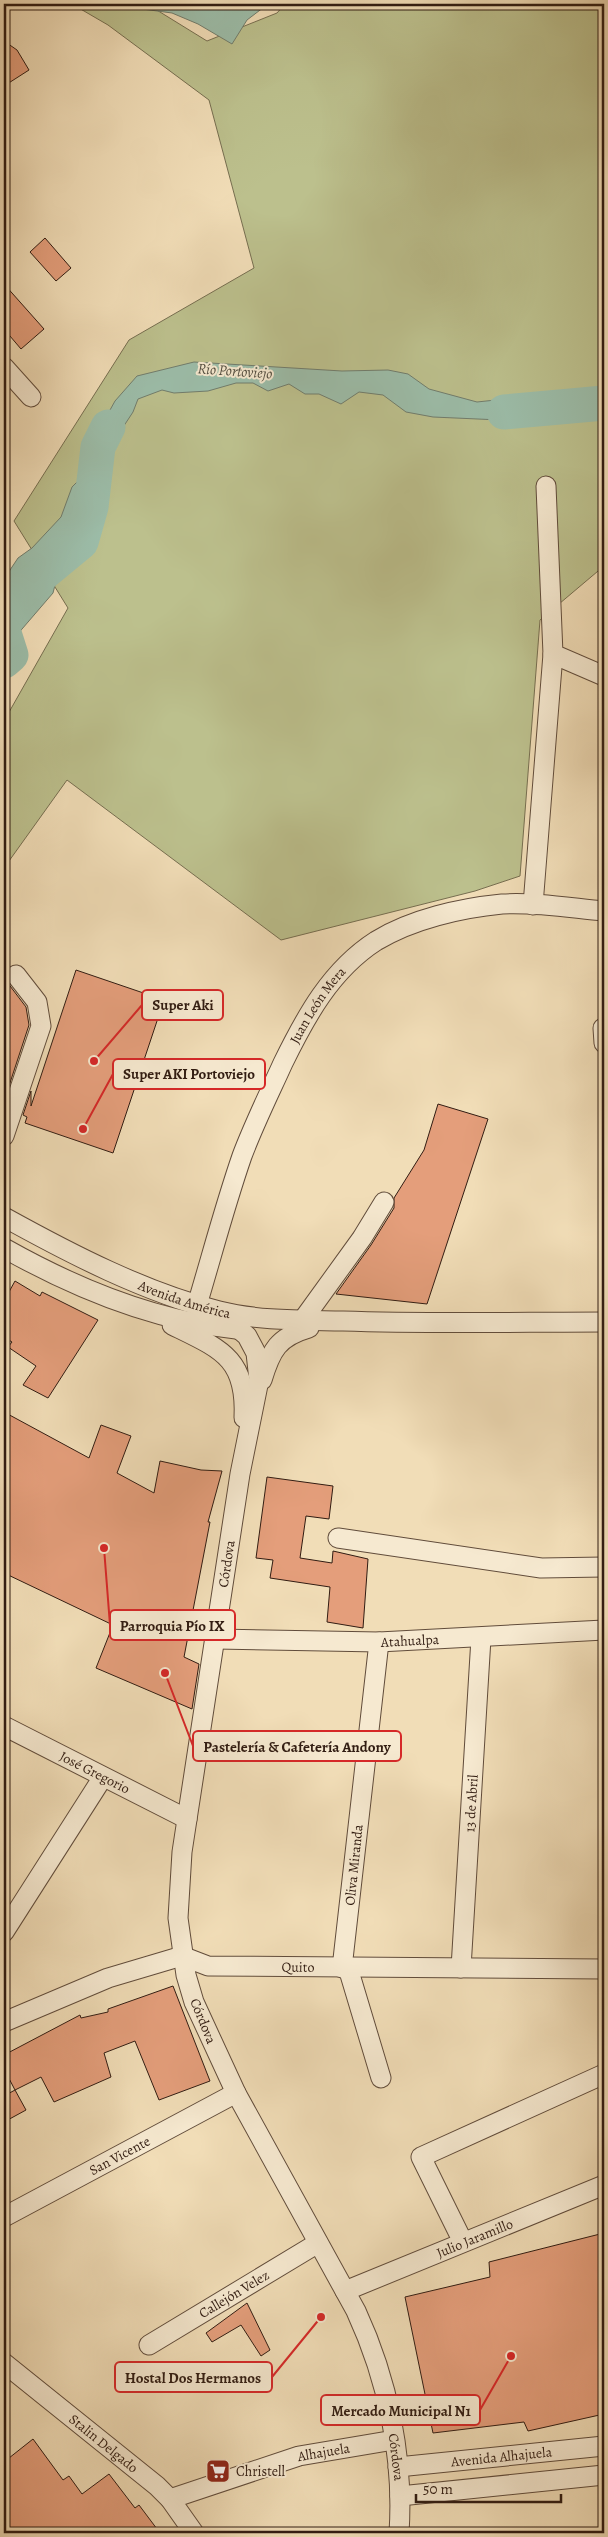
<svg xmlns="http://www.w3.org/2000/svg" width="608" height="2537" font-family="Alegreya,serif">
  <rect width="100%" height="100%" fill="#f1ddb7"/>
  <filter id="stains"><feTurbulence type="fractalNoise" baseFrequency=".004" numOctaves="4"/><feColorMatrix values="0 0 0 0 .2 0 0 0 0 .09 0 0 0 0 .02 0 0 0 .5 -.17"/></filter>
  <radialGradient id="worn" r=".72"><stop offset=".6" stop-color="#630" stop-opacity="0"/><stop offset="1" stop-color="#630" stop-opacity=".3"/></radialGradient>
  <path fill="#bcc08d" stroke="#766e50" d="M 72,4 L 147,4 L 207,41 L 277,13 L 285,4 L 604,4 L 604,566 L 540,620 L 520,876 L 475,891 L 281,940 L 67,780 L 4,868 L 4,721 L 68,608 L 14,521 L 129,340 L 254,268 L 209,100 L 108,25 Z"/>
  <g fill="#9cbda9" stroke="#717d6d">
    <path d="M 131,4 L 268,4 L 247,20 L 232,44 L 198,24 L 172,13 L 135,8 Z"/>
    <path d="M 194,362 L 342,371 L 388,370 L 408,374 L 429,389 L 477,402 L 542,395 L 575,396 L 522,421 L 433,417 L 406,412 L 383,395 L 359,392 L 341,404 L 319,394 L 305,394 L 289,384 L 268,391 L 253,383 L 236,383 L 208,391 L 174,393 L 162,390 L 138,399 L 133,412 L 112,444 L 106,461 L 89,481 L 88,493 L 103,513 L 75,523 L 60,551 L 57,577 L 53,593 L 16,636 L 4,654 L 4,579 L 18,558 L 32,548 L 61,517 L 72,487 L 81,478 L 85,455 L 115,401 L 137,376 Z"/>
  </g>
  <g fill="none" stroke-linecap="round" stroke-linejoin="round">
    <g stroke="#9cbda9" stroke-width="35">
      <path d="M 504,412 L 604,403"/>
      <path d="M 4,617 L 12,599 L 81,542 L 91,507 L 98,447 L 108,427"/>
      <path d="M 4,633 L 11,655 L 4,661"/>
    </g>
  </g>
  <g fill="#e49e7b" stroke="#311c12">
    <path d="M 4,41 L 17,50 L 29,70 L 4,86 Z"/>
    <path d="M 45,238 L 71,268 L 56,281 L 30,252 Z"/>
    <path d="M 4,284 L 44,329 L 21,349 L 4,329 Z"/>
    <path d="M 4,969 L 7,982 L 26,1007 L 29,1025 L 4,1101 Z"/>
    <path d="M 76,970 L 164,1000 L 113,1153 L 25,1123 L 27,1117 L 23,1115 L 31,1091 L 31,1106 Z"/>
    <path d="M 438,1104 L 488,1119 L 427,1304 L 336,1294 L 371,1245 L 394,1208 L 394,1198 L 424,1150 Z"/>
    <path d="M 15,1281 L 40,1296 L 42,1292 L 98,1320 L 48,1398 L 23,1385 L 36,1366 L 8,1347 L 12,1342 L 4,1337 L 4,1301 Z"/>
    <path d="M 4,1412 L 89,1458 L 101,1425 L 131,1436 L 117,1473 L 154,1493 L 160,1461 L 201,1470 L 222,1471 L 208,1522 L 210,1522 L 184,1657 L 199,1664 L 192,1709 L 96,1668 L 113,1625 L 4,1573 Z"/>
    <path d="M 267,1477 L 333,1486 L 329,1519 L 306,1516 L 300,1558 L 332,1563 L 333,1551 L 368,1559 L 363,1628 L 327,1622 L 330,1587 L 270,1578 L 273,1560 L 256,1558 Z"/>
    <path d="M 173,1986 L 210,2081 L 159,2100 L 135,2041 L 104,2053 L 111,2077 L 54,2102 L 41,2077 L 15,2090 L 4,2069 L 4,2055 L 80,2015 L 81,2018 L 108,2012 L 108,2009 Z"/>
    <path d="M 15,2090 L 26,2110 L 4,2122 L 4,2096 Z"/>
    <path d="M 604,2233 L 604,2414 L 528,2431 L 524,2422 L 433,2433 L 405,2297 L 490,2277 L 489,2262 Z"/>
    <path d="M 247,2303 L 270,2350 L 261,2356 L 241,2325 L 212,2342 L 206,2333 Z"/>
    <path d="M 33,2439 L 63,2480 L 69,2476 L 82,2494 L 109,2474 L 135,2508 L 139,2505 L 160,2533 L 13,2533 L 4,2522 L 4,2462 Z"/>
  </g>
  <g fill="none" stroke-linecap="round" stroke-linejoin="round">
    <g stroke="#614c3b" stroke-width="21">
      <g id="minor">
        <path d="M 4,367 L 31,397"/>
        <path d="M 546,486 L 553,654 L 604,676"/>
        <path d="M 533,905 L 553,654"/>
        <path d="M 603,1028 L 604,1043"/>
        <path d="M 4,1136 L 41,1026 L 37,1002 L 16,975"/>
        <path id="s1" d="M 4,1217 C 71,1254 144,1292 219,1311 C 259,1321 301,1320 343,1321 C 430,1324 517,1322 604,1322"/>
        <path d="M 4,1248 C 75,1288 155,1321 236,1329"/>
        <path d="M 302,1321 L 362,1238 L 384,1202"/>
        <path d="M 172,1325 C 221,1349 247,1358 244,1418"/>
        <path d="M 262,1380 C 271,1350 278,1337 309,1328"/>
        <path d="M 338,1538 L 541,1568 L 604,1567"/>
        <path id="s2" d="M 216,1639 L 379,1642 L 604,1630"/>
        <path d="M 379,1642 L 342,1968 L 348,1968 L 381,2078"/>
        <path id="s3" d="M 4,1726 L 187,1819"/>
        <path d="M 4,1932 L 103,1777"/>
        <path id="s4" d="M 461,1968 L 481,1638"/>
        <path id="s5" d="M 4,2022 L 108,1978 L 182,1956 L 208,1966 L 604,1969"/>
        <path id="s6" d="M 4,2217 L 236,2093"/>
        <path d="M 463,2242 L 421,2157 L 604,2074"/>
        <path id="s7" d="M 345,2291 L 604,2185"/>
        <path id="s8" d="M 149,2345 L 318,2243"/>
        <path id="s9" d="M 4,2363 L 157,2486 L 170,2499 L 194,2533"/>
        <path id="s10" d="M 398,2467 L 604,2446"/>
        <path d="M 400,2496 L 604,2475"/>
        <path id="s11" d="M 170,2499 L 299,2456 L 394,2440"/>
        <path id="s12" d="M 399,2533 C 404,2458 388,2380 356,2311 L 236,2093 L 194,2002 L 186,1975 L 178,1918 L 182,1852 L 240,1474 L 259,1380 L 256,1353 L 247,1336 L 233,1324 L 197,1305 C 212,1255 225,1205 242,1156 C 254,1124 269,1094 283,1063 C 306,1016 331,970 376,941 C 412,919 461,908 502,904 C 536,902 571,908 604,911"/>
      </g>
    </g>
    <use href="#minor" stroke="#f6e9d0" stroke-width="19"/>
  </g>
  <defs>
    <g id="supermarket-square" transform="scale(1.25)"><rect x="-9" y="-9" width="18" height="18" rx="4" fill="#8f2418" stroke="#f6e9d0"/><path d="M-6-5.5h2.5l.6 2H6L4.5 2H-2.5L-4.4-4H-6ZM-1.5 3.2a1.3 1.3 0 1 0 .1 0ZM3 3.2a1.3 1.3 0 1 0 .1 0Z" fill="#fff"/></g>
  </defs>
  <g fill-rule="evenodd">
    <use href="#supermarket-square" x="218" y="2471"/>
  </g>
  <g text-anchor="middle" dominant-baseline="central" stroke-width="4" stroke-linejoin="round" paint-order="stroke">
    <g font-size="14" fill="#311c12" stroke="#f6e9d0">
      <text stroke="none"><textPath href="#s12" startOffset="1638">Juan León Mera</textPath></text>
      <text stroke="none"><textPath href="#s1" startOffset="199">Avenida América</textPath></text>
      <text stroke="none"><textPath href="#s12" startOffset="1021">Córdova</textPath></text>
      <text stroke="none"><textPath href="#s2" startOffset="194">Atahualpa</textPath></text>
      <text stroke="none"><textPath href="#s3" startOffset="102">José Gregorio</textPath></text>
      <text stroke="none"><textPath href="#s4" startOffset="165">13 de Abril</textPath></text>
      <text transform="translate(354 1865) rotate(-84)">Oliva Miranda</text>
      <text stroke="none"><textPath href="#s5" startOffset="308">Quito</textPath></text>
      <text transform="translate(203 2021) rotate(68)">Córdova</text>
      <text stroke="none"><textPath href="#s6" startOffset="131">San Vicente</textPath></text>
      <text stroke="none"><textPath href="#s7" startOffset="140">Julio Jaramillo</textPath></text>
      <text stroke="none"><textPath href="#s8" startOffset="99">Callejón Velez</textPath></text>
      <text stroke="none"><textPath href="#s9" startOffset="128">Stalin Delgado</textPath></text>
      <text stroke="none"><textPath href="#s11" startOffset="161">Alhajuela</textPath></text>
      <text stroke="none"><textPath href="#s10" startOffset="104">Avenida Alhajuela</textPath></text>
      <text transform="translate(396 2457) rotate(83)">Córdova</text>
    </g>
    <g font-size="14" fill="#311c12" stroke="#f6e9d0" text-anchor="start">
      <text x="236" y="2471">Christell</text>
    </g>
    <g font-size="15" font-style="italic" fill="#514c3f" stroke="#f6e9d0">
      <text transform="translate(235 371) rotate(4)">Río Portoviejo</text>
    </g>
  </g>
  <path fill="none" stroke="#d62828" stroke-width="2" d="M94 1061L142 1005M83 1129L113 1074M104 1548L110 1625M165 1673L193 1746M321 2317L272 2377M511 2356L480 2410"/>
  <g fill="#d62828" stroke="#f6e9d0" stroke-width="2">
    <circle cx="94" cy="1061" r="5"/>
    <circle cx="83" cy="1129" r="5"/>
    <circle cx="104" cy="1548" r="5"/>
    <circle cx="165" cy="1673" r="5"/>
    <circle cx="321" cy="2317" r="5"/>
    <circle cx="511" cy="2356" r="5"/>
  </g>
  <g fill="#f6e9d0" stroke="#d62828" stroke-width="2">
    <rect x="142" y="990" width="81" height="30" rx="5"/>
    <rect x="113" y="1059" width="152" height="30" rx="5"/>
    <rect x="110" y="1610" width="125" height="30" rx="5"/>
    <rect x="193" y="1731" width="208" height="30" rx="5"/>
    <rect x="115" y="2362" width="157" height="30" rx="5"/>
    <rect x="321" y="2395" width="159" height="30" rx="5"/>
  </g>
  <g font-size="15" text-anchor="middle" font-weight="bold" fill="#311c12">
    <text x="183" y="1010">Super Aki</text>
    <text x="189" y="1079">Super AKI Portoviejo</text>
    <text x="172" y="1631">Parroquia Pío IX</text>
    <text x="297" y="1752">Pastelería &amp; Cafetería Andony</text>
    <text x="193" y="2383">Hostal Dos Hermanos</text>
    <text x="401" y="2416">Mercado Municipal N1</text>
  </g>
  <rect width="608" height="2537" fill="none" stroke="#f1ddb7" stroke-width="20"/>
  <rect x="5" y="5" width="598" height="2527" fill="none" stroke="#311c12" stroke-width="2.5"/>
  <rect x="10" y="10" width="588" height="2517" fill="none" stroke="#311c12"/>
  <path d="M416 2494v8h145v-8" fill="none" stroke="#311c12" stroke-width="2.5"/>
  <text x="423" y="2494" font-size="15" fill="#311c12" stroke="#f6e9d0" stroke-width="4" paint-order="stroke">50 m</text>
  <rect width="100%" height="100%" filter="url(#stains)"/>
  <rect width="100%" height="100%" fill="url(#worn)"/>
</svg>
